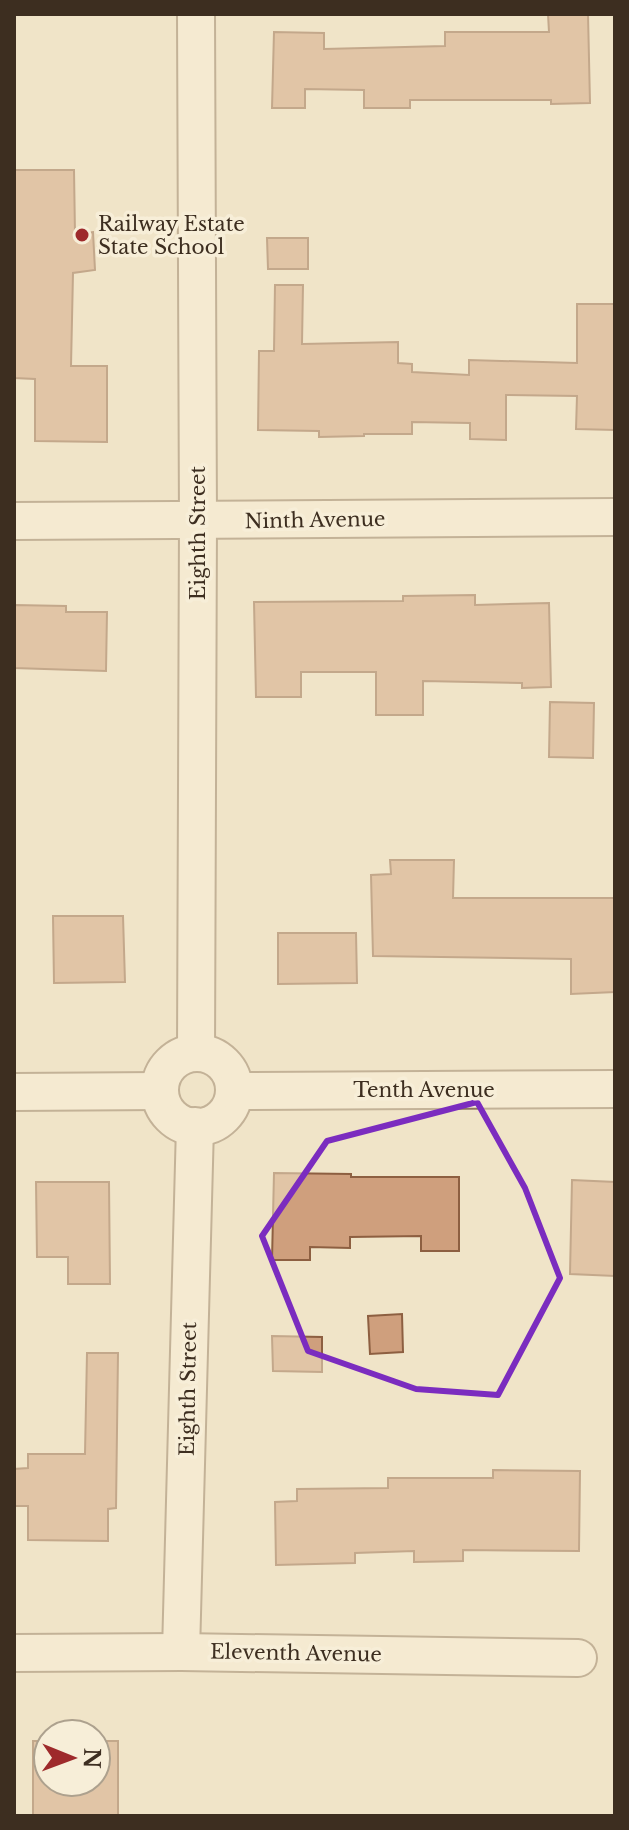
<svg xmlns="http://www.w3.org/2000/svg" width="629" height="1830" font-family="'Libre Baskerville',serif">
  <rect width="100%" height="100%" fill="#f0e4c8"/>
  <g fill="#cf9f7d" stroke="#8d5f41" stroke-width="2">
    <path d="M 548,14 L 588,14 L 590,103 L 551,104 L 551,100 L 410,100 L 410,108 L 364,108 L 364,90 L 305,89 L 305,108 L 272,108 L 274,32 L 324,33 L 324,49 L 445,46 L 445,32 L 549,32 Z"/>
    <path d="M 14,170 L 74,170 L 75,234 L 93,232 L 95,270 L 73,273 L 71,366 L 107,366 L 107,442 L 35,441 L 35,379 L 14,378 Z"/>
    <path d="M 267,238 L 308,238 L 308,269 L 268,269 Z"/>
    <path d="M 275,285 L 303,285 L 302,344 L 398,342 L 398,363 L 412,364 L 412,372 L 469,375 L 469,360 L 577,363 L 577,304 L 615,304 L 615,430 L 576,429 L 577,396 L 506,395 L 506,440 L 470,439 L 470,423 L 412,422 L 412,434 L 364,434 L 364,436 L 319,437 L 319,431 L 258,430 L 259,351 L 274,351 Z"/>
    <path d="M 475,595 L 475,605 L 549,603 L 551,687 L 522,688 L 522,683 L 423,681 L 423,715 L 376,715 L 376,672 L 301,672 L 301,697 L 256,697 L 254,602 L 403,601 L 403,596 Z"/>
    <path d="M 14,605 L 66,606 L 66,612 L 107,612 L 106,671 L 14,668 Z"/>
    <path d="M 550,702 L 594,703 L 593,758 L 549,757 Z"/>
    <path d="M 390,860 L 454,860 L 453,898 L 615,898 L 615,992 L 571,994 L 571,959 L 373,956 L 371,875 L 391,874 Z"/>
    <path d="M 53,916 L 123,916 L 125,982 L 54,983 Z"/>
    <path d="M 278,933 L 356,933 L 357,983 L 278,984 Z"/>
    <path d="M 274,1173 L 351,1174 L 351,1177 L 459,1177 L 459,1251 L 421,1251 L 421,1236 L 350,1237 L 350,1248 L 310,1247 L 310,1260 L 272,1260 Z"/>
    <path d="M 572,1180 L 615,1182 L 615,1276 L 570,1274 Z"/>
    <path d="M 36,1182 L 109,1182 L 110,1284 L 68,1284 L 68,1257 L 37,1257 Z"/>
    <path d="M 402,1314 L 403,1352 L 370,1354 L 368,1316 Z"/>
    <path d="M 272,1336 L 322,1337 L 322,1372 L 273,1371 Z"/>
    <path d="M 87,1353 L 118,1353 L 116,1508 L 108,1509 L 108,1541 L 28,1540 L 28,1506 L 14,1506 L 14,1469 L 28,1468 L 28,1454 L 85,1454 Z"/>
    <path d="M 493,1470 L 580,1471 L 579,1551 L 463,1550 L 463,1561 L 414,1562 L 414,1551 L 355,1553 L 355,1563 L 276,1565 L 275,1502 L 297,1501 L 297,1489 L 388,1488 L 388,1478 L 493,1478 Z"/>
    <path d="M 33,1741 L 48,1741 L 48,1782 L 96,1782 L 96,1741 L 118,1741 L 118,1816 L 33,1816 Z"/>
  </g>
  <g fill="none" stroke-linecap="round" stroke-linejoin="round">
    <g stroke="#8d765c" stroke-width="40">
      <g id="street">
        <path d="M 196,14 L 198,521 L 196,1053"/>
        <path d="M 14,521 L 615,517"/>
        <circle cx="197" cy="1090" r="37"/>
        <path d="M 234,1091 L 615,1089"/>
        <path d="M 14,1092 L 160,1091"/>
        <path d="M 181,1652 L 195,1126"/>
        <path d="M 14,1653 L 181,1652 L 578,1658"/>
      </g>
    </g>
    <use href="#street" stroke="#faf1dc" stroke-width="36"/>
  </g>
  <path d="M0 0H629V1830H0ZM 477,1102 L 525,1188 L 560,1278 L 498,1395 L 416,1389 L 308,1351 L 262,1236 L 327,1141 Z" fill="#f0e4c8" fill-opacity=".55" fill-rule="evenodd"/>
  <path fill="none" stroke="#7b2cbf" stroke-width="6" stroke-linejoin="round" d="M 477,1102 L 525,1188 L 560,1278 L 498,1395 L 416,1389 L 308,1351 L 262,1236 L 327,1141 Z"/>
  <circle fill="#9e2a2b" stroke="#f7eed8" stroke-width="3" cx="82" cy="235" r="8"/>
  <g text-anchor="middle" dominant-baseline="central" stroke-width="7" stroke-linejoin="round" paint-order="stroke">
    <g font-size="20" fill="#3d2e20" stroke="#f7eed8" text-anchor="start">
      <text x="98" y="224">Railway Estate<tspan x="98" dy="23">State School</tspan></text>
    </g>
    <g font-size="20" fill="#3d2e20" stroke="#f7eed8">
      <text transform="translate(315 520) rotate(-1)">Ninth Avenue</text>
      <text transform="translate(198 533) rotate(-90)">Eighth Street</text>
      <text x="424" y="1090">Tenth Avenue</text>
      <text transform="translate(188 1389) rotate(-89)">Eighth Street</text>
      <text transform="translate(296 1653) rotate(1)">Eleventh Avenue</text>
    </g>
  </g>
  <rect width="629" height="1830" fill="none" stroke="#3d2e20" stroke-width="32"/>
  <g transform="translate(72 1758) rotate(91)"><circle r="38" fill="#f7eed8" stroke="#ada18e" stroke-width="2"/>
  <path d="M0-6L14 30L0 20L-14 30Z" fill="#9e2a2b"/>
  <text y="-12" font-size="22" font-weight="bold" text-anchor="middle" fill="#3d2e20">N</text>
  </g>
</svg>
